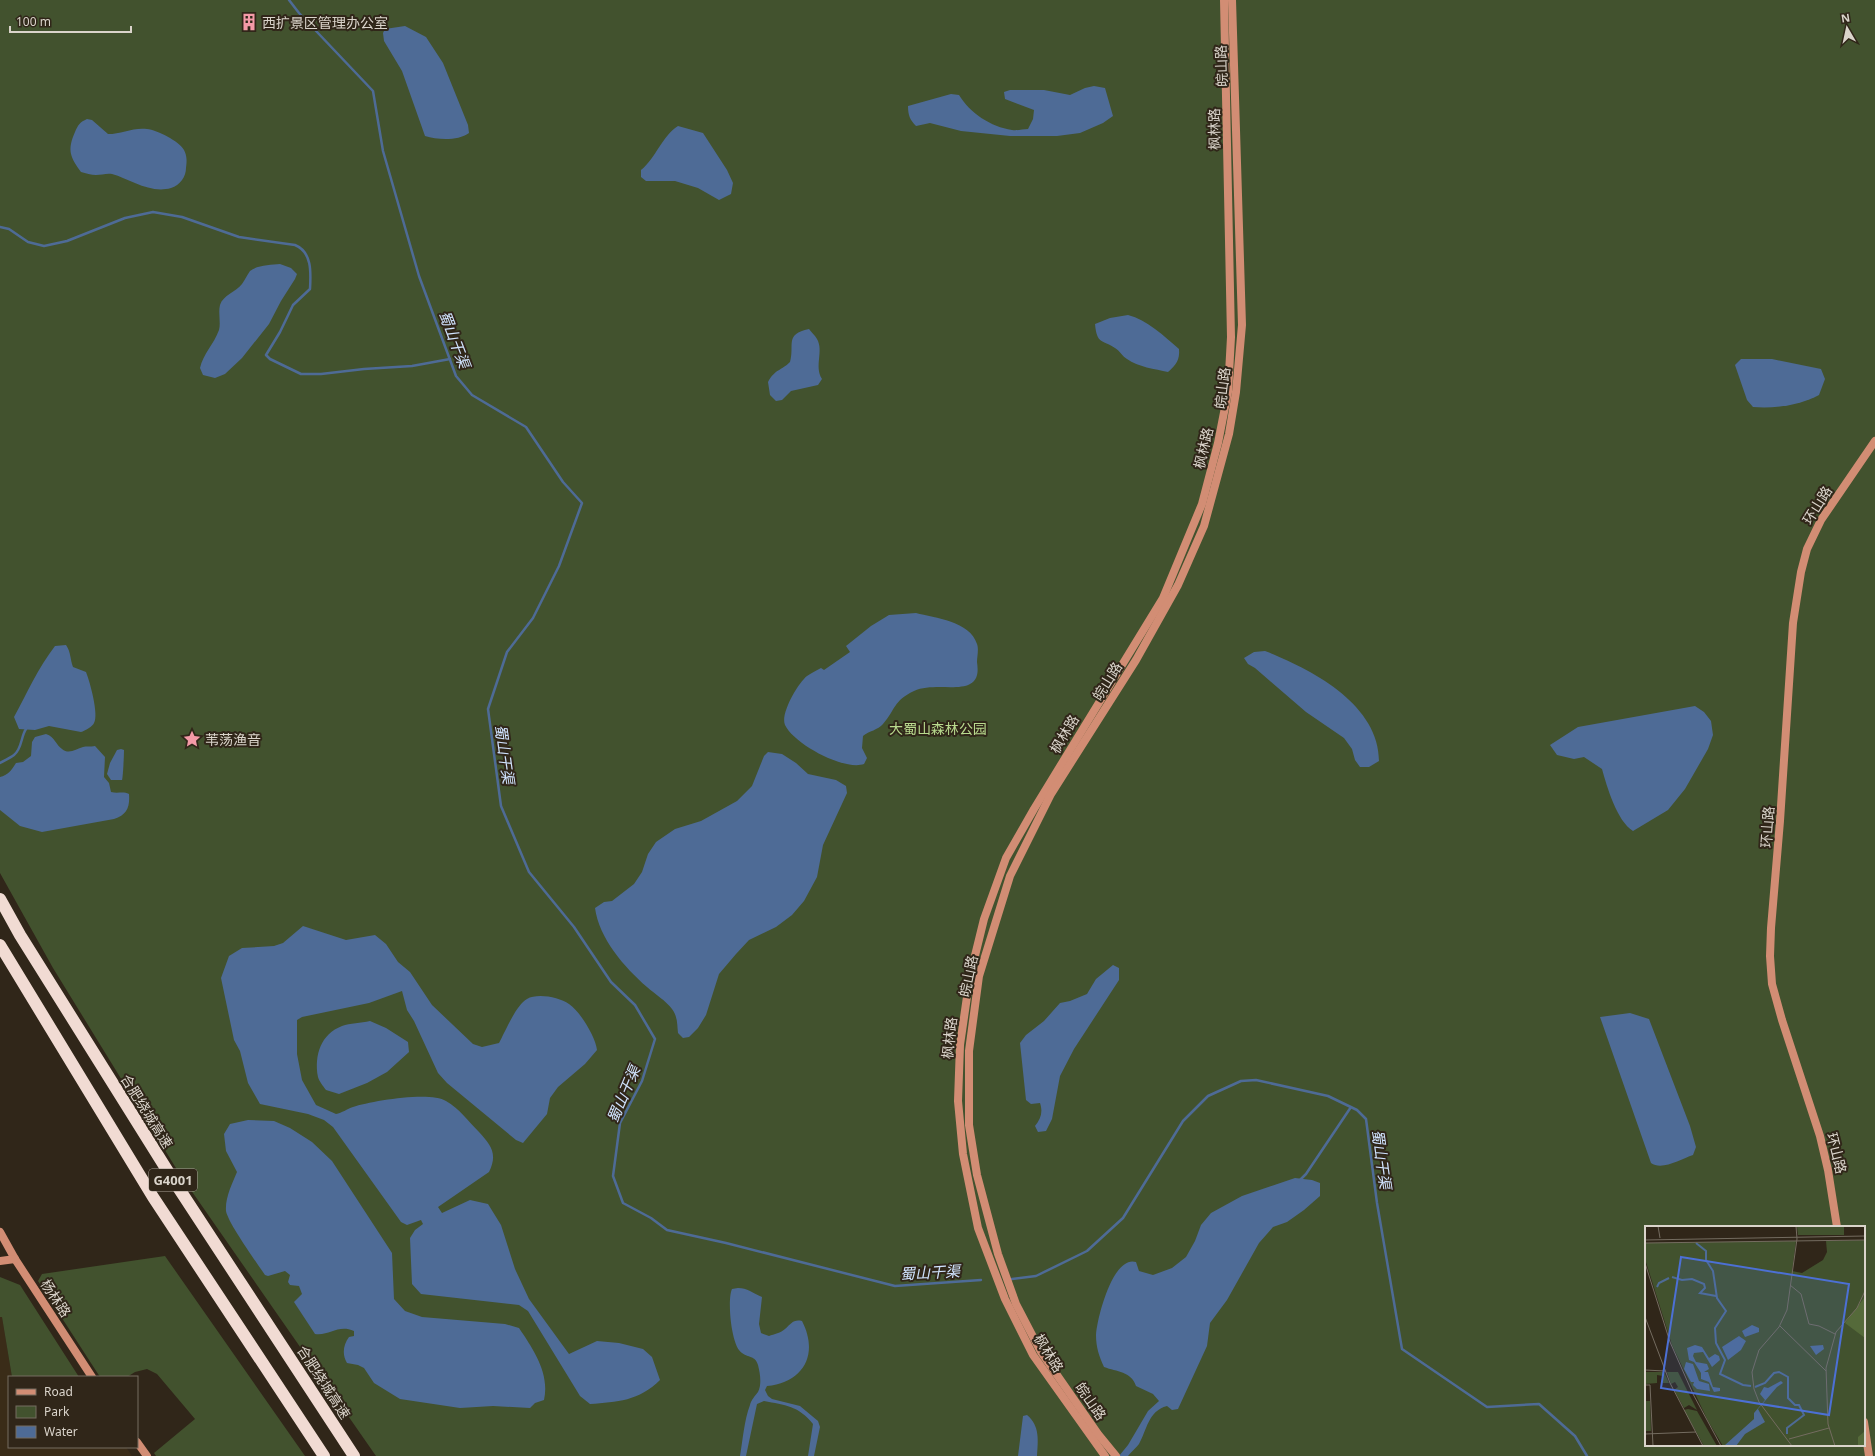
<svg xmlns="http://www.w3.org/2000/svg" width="1875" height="1456" font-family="'Noto Sans','Noto Sans SC',sans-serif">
  <rect width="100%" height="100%" fill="#302619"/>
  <path fill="#3a2c18" d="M 0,1317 L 2,1317 L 12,1377 L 9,1377 L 9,1447 L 126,1447 L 132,1456 L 0,1456 Z"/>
  <g fill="#42522e" fill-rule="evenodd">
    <path d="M 0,0 L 1875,0 L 1875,1456 L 376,1456 L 179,1173 L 53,968 L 0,873 ZM 1646,1227 L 1864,1227 L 1864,1445 L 1646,1445 Z"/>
    <path d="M 165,1256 L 305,1456 L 156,1456 L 154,1453 L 195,1419 L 157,1374 L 147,1369 L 135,1372 L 127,1377 L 100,1377 L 38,1281 L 42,1274 Z"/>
    <path d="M 0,1277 L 20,1285 L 79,1377 L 12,1377 L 2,1317 L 0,1317 Z"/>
  </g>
  <g fill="#4e6b96">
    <path d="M 405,26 L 426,37 L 443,63 L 468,125 L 469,133 C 458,141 438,140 425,136 L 402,71 L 384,41 L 383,33 L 385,29 Z"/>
    <path d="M 1094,86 L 1105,88 L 1113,116 L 1103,123 L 1080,133 L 1057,136 L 1010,136 L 961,131 L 930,123 L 916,126 C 910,120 908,115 908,106 L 951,94 L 959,95 C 970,113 991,127 1012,130 C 1017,131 1023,129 1028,129 L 1033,119 L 1034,110 L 1005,99 L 1004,92 L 1010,90 L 1044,90 L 1070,95 L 1085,88 Z"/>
    <path d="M 87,119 L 92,120 L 108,134 C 121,134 134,127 147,129 C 157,130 179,141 184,150 C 187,156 187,161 186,168 C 186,177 180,185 171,188 C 150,194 130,179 112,174 C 107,173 101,175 96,175 C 91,175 86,173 81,172 C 70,157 67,150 75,132 C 78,125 80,122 87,119 Z"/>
    <path d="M 678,126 L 703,133 L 727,170 L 733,183 L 731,194 L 719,200 L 698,188 L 675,181 L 646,181 L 641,177 L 641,170 C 656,158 662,136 678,126 Z"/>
    <path d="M 280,264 L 291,268 L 297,274 L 295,279 L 281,301 L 269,324 L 242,358 L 225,374 L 215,378 L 203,375 L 200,368 C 203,354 214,344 219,330 C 221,322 218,313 220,305 C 223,295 236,292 242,284 C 245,280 247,275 250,271 C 257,265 271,265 280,264 Z"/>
    <path d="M 1128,315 C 1147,320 1164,336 1179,349 C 1180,360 1176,365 1168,372 C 1155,369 1138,367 1127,359 C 1122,356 1120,351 1115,348 C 1102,339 1097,345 1095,324 L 1110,318 Z"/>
    <path d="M 809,329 C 811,332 815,335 817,339 C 824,351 814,366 822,379 L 818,385 L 791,391 L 782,400 L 776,401 L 770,395 L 768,382 C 775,369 781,371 790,362 C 795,345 784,334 809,329 Z"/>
    <path d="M 1741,359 L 1772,359 L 1821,369 L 1825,379 L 1819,395 C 1801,405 1774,409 1753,407 L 1747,400 L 1735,365 Z"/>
    <path d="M 916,613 C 935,618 970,621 977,644 C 979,649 977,657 977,662 C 978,670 979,679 970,684 C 958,691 932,683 914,691 C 893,701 896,709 883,724 C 878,730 869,731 863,736 L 862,748 L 867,758 L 864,764 C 844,771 794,744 785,725 C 780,714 798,683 807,676 C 811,673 816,671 821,668 L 824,670 L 850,652 L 846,646 L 871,626 L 889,615 Z"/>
    <path d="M 66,645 C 71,652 70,659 73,667 L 86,672 C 90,682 99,715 94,723 C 93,726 85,731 81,732 L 49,726 L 35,730 L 19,729 L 14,717 C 27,693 38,668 55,646 Z"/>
    <path d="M 1265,651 C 1311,669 1379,704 1379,761 L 1369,767 L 1360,767 L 1355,760 L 1352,749 L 1344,738 L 1306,712 L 1255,668 L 1248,664 L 1244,658 L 1254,652 Z"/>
    <path d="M 1695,706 L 1704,712 L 1711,721 L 1713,735 L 1708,749 L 1685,789 L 1668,810 L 1633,831 C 1617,821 1607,787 1602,769 L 1584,757 L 1574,759 L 1557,755 L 1550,745 L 1578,727 Z"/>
    <path d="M 46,734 C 55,737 56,745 62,749 C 69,755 76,749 83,747 C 86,746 91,747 95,746 L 105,757 L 104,777 L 109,783 L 111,792 C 118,794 123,791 129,794 C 130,807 127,815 114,819 L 42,832 L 20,826 L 0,810 L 0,777 C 8,775 11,771 16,763 L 23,762 L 31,756 L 32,742 L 35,737 Z"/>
    <path d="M 121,749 L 124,750 C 124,754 123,778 122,780 L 111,780 L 107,774 L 110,763 L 117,750 Z"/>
    <path d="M 768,752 L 782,754 L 796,763 L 808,774 L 836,780 L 846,786 L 847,793 L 823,845 L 817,877 L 804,901 L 792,915 L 776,927 L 749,940 L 736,954 L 719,974 L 706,1015 L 698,1028 L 689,1037 L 683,1038 L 678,1033 C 677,1025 678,1017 672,1009 C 666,1001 655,994 647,987 C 624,967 599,938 595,908 L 604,902 L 612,901 L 634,884 L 642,872 L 648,854 L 656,842 L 675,829 L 701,821 L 737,801 L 752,786 L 764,756 Z"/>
    <path d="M 303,926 L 346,940 L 375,935 L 386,944 L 398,962 L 410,972 L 432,1005 L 473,1044 L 482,1047 L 499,1043 C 505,1032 516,1005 527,999 C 537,993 559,997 569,1004 C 580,1011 596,1038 597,1050 L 585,1064 L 558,1087 L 550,1098 L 547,1114 L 523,1143 L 516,1140 L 447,1083 L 438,1073 L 414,1021 L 407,1010 L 402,991 L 369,1003 L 302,1017 L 297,1020 L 297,1054 L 302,1080 L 316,1105 L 336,1114 C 342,1113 347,1109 353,1107 C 371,1101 430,1091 446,1101 C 459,1108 469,1122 479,1132 C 491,1145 498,1154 489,1172 L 438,1207 L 442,1213 L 470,1200 L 488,1204 L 501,1225 L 515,1269 L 529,1299 L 569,1354 L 597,1341 L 619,1343 L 643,1349 L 652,1357 L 660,1380 C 639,1401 617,1402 590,1404 L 580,1396 L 528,1311 L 519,1305 L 421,1294 L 412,1284 L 410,1238 L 415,1230 L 423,1224 L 421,1220 L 407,1225 L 401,1222 L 333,1127 L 324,1120 L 308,1114 L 260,1104 L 248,1083 L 240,1051 L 234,1040 L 221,978 L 229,956 L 242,948 L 274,946 L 283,943 Z"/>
    <path d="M 1113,965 L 1119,968 L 1119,980 L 1074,1049 L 1060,1076 L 1052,1119 L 1046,1131 L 1038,1132 L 1035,1126 C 1041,1119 1043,1112 1040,1103 L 1031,1104 L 1026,1100 L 1020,1043 L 1026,1035 L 1044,1021 L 1060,1003 L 1070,1001 L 1087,994 L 1096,979 Z"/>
    <path d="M 1630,1013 L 1649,1019 L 1690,1126 L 1696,1147 L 1693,1155 C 1681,1159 1662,1171 1651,1163 L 1600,1017 Z"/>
    <path d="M 370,1021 L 386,1028 L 408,1042 L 409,1052 L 387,1072 L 367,1083 L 339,1094 L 326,1090 C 323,1086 319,1081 318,1077 C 314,1055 321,1034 342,1026 C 350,1023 361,1023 370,1021 Z"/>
    <path d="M 248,1120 L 274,1121 L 290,1128 L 312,1142 L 332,1161 L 392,1253 L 394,1299 L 405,1311 L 422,1317 L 505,1324 L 519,1328 C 533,1349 550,1373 544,1400 L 535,1403 L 530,1408 L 493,1406 L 460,1408 L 400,1399 L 374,1383 L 364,1368 L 358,1365 L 347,1363 C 342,1355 343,1345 349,1337 L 354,1336 L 354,1331 C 338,1324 330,1336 315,1334 L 294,1302 L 302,1294 L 299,1286 L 290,1285 L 288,1282 L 290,1275 L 285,1271 L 268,1276 L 265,1275 C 257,1263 228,1223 226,1211 C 225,1198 232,1184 237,1172 L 226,1151 L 224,1134 L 230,1124 Z"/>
    <path d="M 1295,1178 L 1312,1180 L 1320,1183 L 1320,1196 L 1304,1210 L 1287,1222 L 1273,1227 L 1259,1243 L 1227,1300 L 1210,1323 L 1207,1346 L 1178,1409 L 1172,1410 L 1167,1406 C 1148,1411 1147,1430 1139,1444 C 1136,1448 1131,1452 1128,1456 L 1119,1456 L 1128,1445 L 1148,1411 L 1159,1401 L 1153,1394 L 1136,1386 C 1131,1371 1117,1372 1104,1367 C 1099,1356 1096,1347 1096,1335 C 1097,1318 1113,1255 1136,1262 L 1139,1271 L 1153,1275 L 1172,1268 L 1186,1257 L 1195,1241 L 1201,1225 L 1211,1213 L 1242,1196 Z"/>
    <path d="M 738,1288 C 747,1288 753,1293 762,1297 L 759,1324 L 761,1333 L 769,1336 C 774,1334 781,1333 785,1329 C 791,1324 793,1319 802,1321 C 819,1354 804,1382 767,1386 L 765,1390 L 768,1396 L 772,1399 L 800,1406 L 818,1421 L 820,1427 L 814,1456 L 808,1456 L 813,1424 C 799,1406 785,1405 764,1401 L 757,1404 L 746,1456 L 740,1456 C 743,1439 744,1421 750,1405 C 751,1400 755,1396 758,1392 C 762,1384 760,1373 758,1365 C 755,1355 748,1358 742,1353 C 731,1347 727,1299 732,1289 Z"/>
    <path d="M 1027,1415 C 1040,1426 1038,1440 1037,1456 L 1018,1456 L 1023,1416 Z"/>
  </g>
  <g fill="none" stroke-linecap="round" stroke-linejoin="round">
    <g stroke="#4e6b96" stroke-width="2.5">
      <path d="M 289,0 L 299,13 L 373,91 L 383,151 L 419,276 L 456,376 L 472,395 L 526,427 L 563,482 L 582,503 L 559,566 L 533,618 L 507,652 L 488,709 L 501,806 L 529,872 L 574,927 L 611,982 L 635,1005 L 655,1039 L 642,1081 L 620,1123 L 613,1176 L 623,1203 L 651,1218 L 667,1230 L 726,1243 L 895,1286 L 981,1280"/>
      <path d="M 0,227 L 9,229 L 28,242 L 44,246 L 67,241 L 125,218 L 153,212 L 182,217 L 239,237 L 295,245 C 312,252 311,272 310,289 L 293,305 L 280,332 L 266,355 L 270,359 L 301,374 L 321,374 L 364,369 L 412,366 L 450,359"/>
      <path d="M 0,763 C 5,760 10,758 14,755 C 22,749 21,736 26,729"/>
      <path d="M 1300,1180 L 1306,1174 L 1351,1107"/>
      <path d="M 1012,1279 L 1036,1276 L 1087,1251 L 1123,1218 L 1183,1121 L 1208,1096 L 1241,1081 L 1256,1080 L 1328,1096 L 1357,1110 L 1366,1119 L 1377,1203 L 1402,1349 L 1487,1407 L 1539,1404 L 1575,1436 L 1587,1456"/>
    </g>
    <g stroke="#d28d74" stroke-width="8">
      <path d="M 1837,1227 L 1828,1170 L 1820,1136 L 1782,1020 L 1772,984 L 1770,956 L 1771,928 L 1780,821 L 1793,623 L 1801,572 L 1807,549 L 1821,520 L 1875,441"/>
      <path d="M 0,1232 L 15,1259 L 92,1377"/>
      <path d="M 0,1261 L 15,1259"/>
      <path d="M 1864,1422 L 1869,1456"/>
      <path d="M 137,1442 L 147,1456"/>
      <path d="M 1105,1456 L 1033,1355 L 1005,1299 L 978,1228 L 963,1154 L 958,1101 L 960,1045 L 970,976 L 984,919 L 1006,858 L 1034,809 L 1163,598 L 1202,504 L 1218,443 L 1228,392 L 1231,337 L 1224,0"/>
      <path d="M 1116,1456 L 1098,1434 L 1041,1352 L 1016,1304 L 998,1254 L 977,1175 L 969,1125 L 969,1051 L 979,976 L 1010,876 L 1051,794 L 1136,660 L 1178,585 L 1204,526 L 1229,434 L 1236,392 L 1242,325 L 1232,0"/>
    </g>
    <g stroke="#f1dbd3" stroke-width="12">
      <path d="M 0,899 L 20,935 L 172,1178 L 354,1456"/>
      <path d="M 0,945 L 153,1197 L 324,1456"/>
    </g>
  </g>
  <defs>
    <g id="building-bare" transform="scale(1.38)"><path d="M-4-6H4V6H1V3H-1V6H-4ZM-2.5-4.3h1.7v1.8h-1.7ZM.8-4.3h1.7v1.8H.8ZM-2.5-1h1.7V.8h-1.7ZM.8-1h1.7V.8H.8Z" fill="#f49aa7" stroke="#302619" stroke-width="2.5" paint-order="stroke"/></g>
    <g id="sight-bare" transform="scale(1.38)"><path d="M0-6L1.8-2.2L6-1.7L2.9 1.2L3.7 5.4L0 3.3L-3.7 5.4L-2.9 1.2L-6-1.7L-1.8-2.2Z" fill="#f49aa7" stroke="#302619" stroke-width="2.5" paint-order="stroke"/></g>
  </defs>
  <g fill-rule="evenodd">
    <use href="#building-bare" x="249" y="22"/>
    <use href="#sight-bare" x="192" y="739"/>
  </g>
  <g text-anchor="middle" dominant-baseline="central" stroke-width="4" stroke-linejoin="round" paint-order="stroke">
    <rect fill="#302619" stroke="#a7a096" stroke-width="1" x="149" y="1169" width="48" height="22" rx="3"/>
    <g font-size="13" font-weight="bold" fill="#dad4cb">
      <text x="173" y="1180">G4001</text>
    </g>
    <g font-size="14" fill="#dad4cb" stroke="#302619" text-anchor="start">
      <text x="262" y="22">西扩景区管理办公室</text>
      <text x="205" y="739">苇荡渔音</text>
    </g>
    <g font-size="14" fill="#dad4cb" stroke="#302619">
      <text transform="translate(1221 66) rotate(-92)">皖山路</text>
      <text transform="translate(1214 129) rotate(-91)">枫林路</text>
      <text transform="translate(1222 388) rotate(-83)">皖山路</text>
      <text transform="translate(1203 448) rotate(-77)">枫林路</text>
      <text transform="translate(1817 505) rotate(-58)">环山路</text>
      <text transform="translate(1107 681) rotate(-58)">皖山路</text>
      <text transform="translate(1064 734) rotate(-59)">枫林路</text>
      <text transform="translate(1767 827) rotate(-86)">环山路</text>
      <text transform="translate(968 976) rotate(-78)">皖山路</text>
      <text transform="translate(949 1038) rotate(-84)">枫林路</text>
      <text transform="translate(147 1111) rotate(58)">合肥绕城高速</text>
      <text transform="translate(1837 1153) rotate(76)">环山路</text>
      <text transform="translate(56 1298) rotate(57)">杨林路</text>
      <text transform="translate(1049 1353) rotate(58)">枫林路</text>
      <text transform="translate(324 1382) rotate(57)">合肥绕城高速</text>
      <text transform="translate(1091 1401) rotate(55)">皖山路</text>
    </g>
    <g font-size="14" fill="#b9da8e" stroke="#302619">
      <text x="938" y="728">大蜀山森林公园</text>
    </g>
    <g font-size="15" font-style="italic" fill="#d0e3fe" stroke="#302619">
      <text transform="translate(455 339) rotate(69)">蜀山干渠</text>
      <text transform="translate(505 754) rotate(82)">蜀山干渠</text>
      <text transform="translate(623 1094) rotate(-67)">蜀山干渠</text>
      <text transform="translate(1382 1159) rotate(82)">蜀山干渠</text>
      <text transform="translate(930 1272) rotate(-3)">蜀山干渠</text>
    </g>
  </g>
  <g transform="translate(1645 1226)">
    <rect width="220" height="220" fill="#302619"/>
    <path d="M 152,0 L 199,0 L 199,9 L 153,9 ZM 220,14 L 220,220 L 78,220 L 63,195 L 27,119 L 0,33 L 0,17 L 151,15 L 147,45 L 157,47 L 178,34 L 182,26 L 181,15 ZM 0,146 L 19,146 L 24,157 L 18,157 L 18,150 L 12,149 L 12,157 L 0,158 ZM 22,146 L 33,146 L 52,184 L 44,179 L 39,182 L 29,164 L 33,161 L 30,156 L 26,158 ZM 0,175 L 5,175 L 6,205 L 0,205 ZM 43,183 L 52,185 L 72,220 L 59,220 L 39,184 Z" fill="#42522e"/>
    <path d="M 220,71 L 220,112 L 200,97 ZM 220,205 L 220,220 L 213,220 L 213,211 Z" fill="#556a3a"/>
    <path d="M 107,99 L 114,102 L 114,106 L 100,111 L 97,105 ZM 94,110 L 101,115 L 96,124 L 83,134 L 77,121 ZM 50,119 L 57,121 L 64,132 L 70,128 L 74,130 L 75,134 L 67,141 L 58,126 L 49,127 L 48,130 L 51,136 L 62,138 L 64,143 L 59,146 L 63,146 L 68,161 L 75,162 L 75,165 L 69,166 L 64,156 L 56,153 L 56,147 L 49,136 L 44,134 L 42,122 ZM 178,119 L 179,123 L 171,129 L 165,120 ZM 41,136 L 48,138 L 54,155 L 64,158 L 65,165 L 52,163 L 48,159 L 49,156 L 46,156 L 39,143 ZM 136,155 L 138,157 L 132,161 L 113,183 L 120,196 L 100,208 L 91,220 L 80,219 L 109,193 L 109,187 L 120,174 L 115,168 L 119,161 L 123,162 Z" fill="#4e6b96"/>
    <path fill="none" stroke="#4e6b96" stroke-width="2" d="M 51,17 L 61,25 L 61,34 L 68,45 L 72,72 L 81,85 L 70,102 L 71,117 L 80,134 L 75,148 L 98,159 L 106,160M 27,51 L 37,54 L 47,53 L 59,58 L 60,62 L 55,67 L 71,70M 12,61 L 14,57 L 24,52M 110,161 L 120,157 L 129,147 L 134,146 L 143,151 L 143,172 L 150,179 L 154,179 L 159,189 L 142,202 L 142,208"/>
    <path fill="none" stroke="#746c60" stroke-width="1" d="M 13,0 L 15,12M 0,14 L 220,10M 0,17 L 220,14M 0,37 L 25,116 L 48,168 L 76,220M 145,59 L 156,68 L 164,98 L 174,100 L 190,108M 0,91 L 25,157 L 58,220M 135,100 L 181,145M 0,144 L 20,145M 0,159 L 5,159 L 8,220M 0,208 L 51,206M 144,213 L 184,202M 147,220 L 114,176 L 109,163 L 107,146 L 114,124 L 134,101 L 142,84 L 152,13 L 151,0M 190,220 L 183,198 L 181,142 L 191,106 L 212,82 L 220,65"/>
    <path fill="#4c70d5" fill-opacity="0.15" stroke="#4c70d5" stroke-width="2" d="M 36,31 L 204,58 L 184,189 L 16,162 Z"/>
    <rect width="220" height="220" fill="none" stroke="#dad4cb" stroke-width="2"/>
  </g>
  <rect x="8" y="1376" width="130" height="72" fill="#302619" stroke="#746c60"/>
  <rect x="16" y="1389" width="20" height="6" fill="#d28d74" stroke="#746c60"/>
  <text x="44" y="1396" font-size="12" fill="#dad4cb">Road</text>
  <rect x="16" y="1406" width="20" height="12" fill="#42522e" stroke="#746c60"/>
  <text x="44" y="1416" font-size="12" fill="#dad4cb">Park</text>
  <rect x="16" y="1426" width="20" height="12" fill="#4e6b96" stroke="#746c60"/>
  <text x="44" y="1436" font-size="12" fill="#dad4cb">Water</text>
  <g transform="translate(1847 28) rotate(351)" stroke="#302619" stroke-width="3" paint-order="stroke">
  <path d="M0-3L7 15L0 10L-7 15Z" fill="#dad4cb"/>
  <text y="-6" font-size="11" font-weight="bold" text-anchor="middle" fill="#dad4cb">N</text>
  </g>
  <path d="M10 26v6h121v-6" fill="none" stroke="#dad4cb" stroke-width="2"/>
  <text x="16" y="26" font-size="12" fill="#dad4cb" stroke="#302619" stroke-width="3" paint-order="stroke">100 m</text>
</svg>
